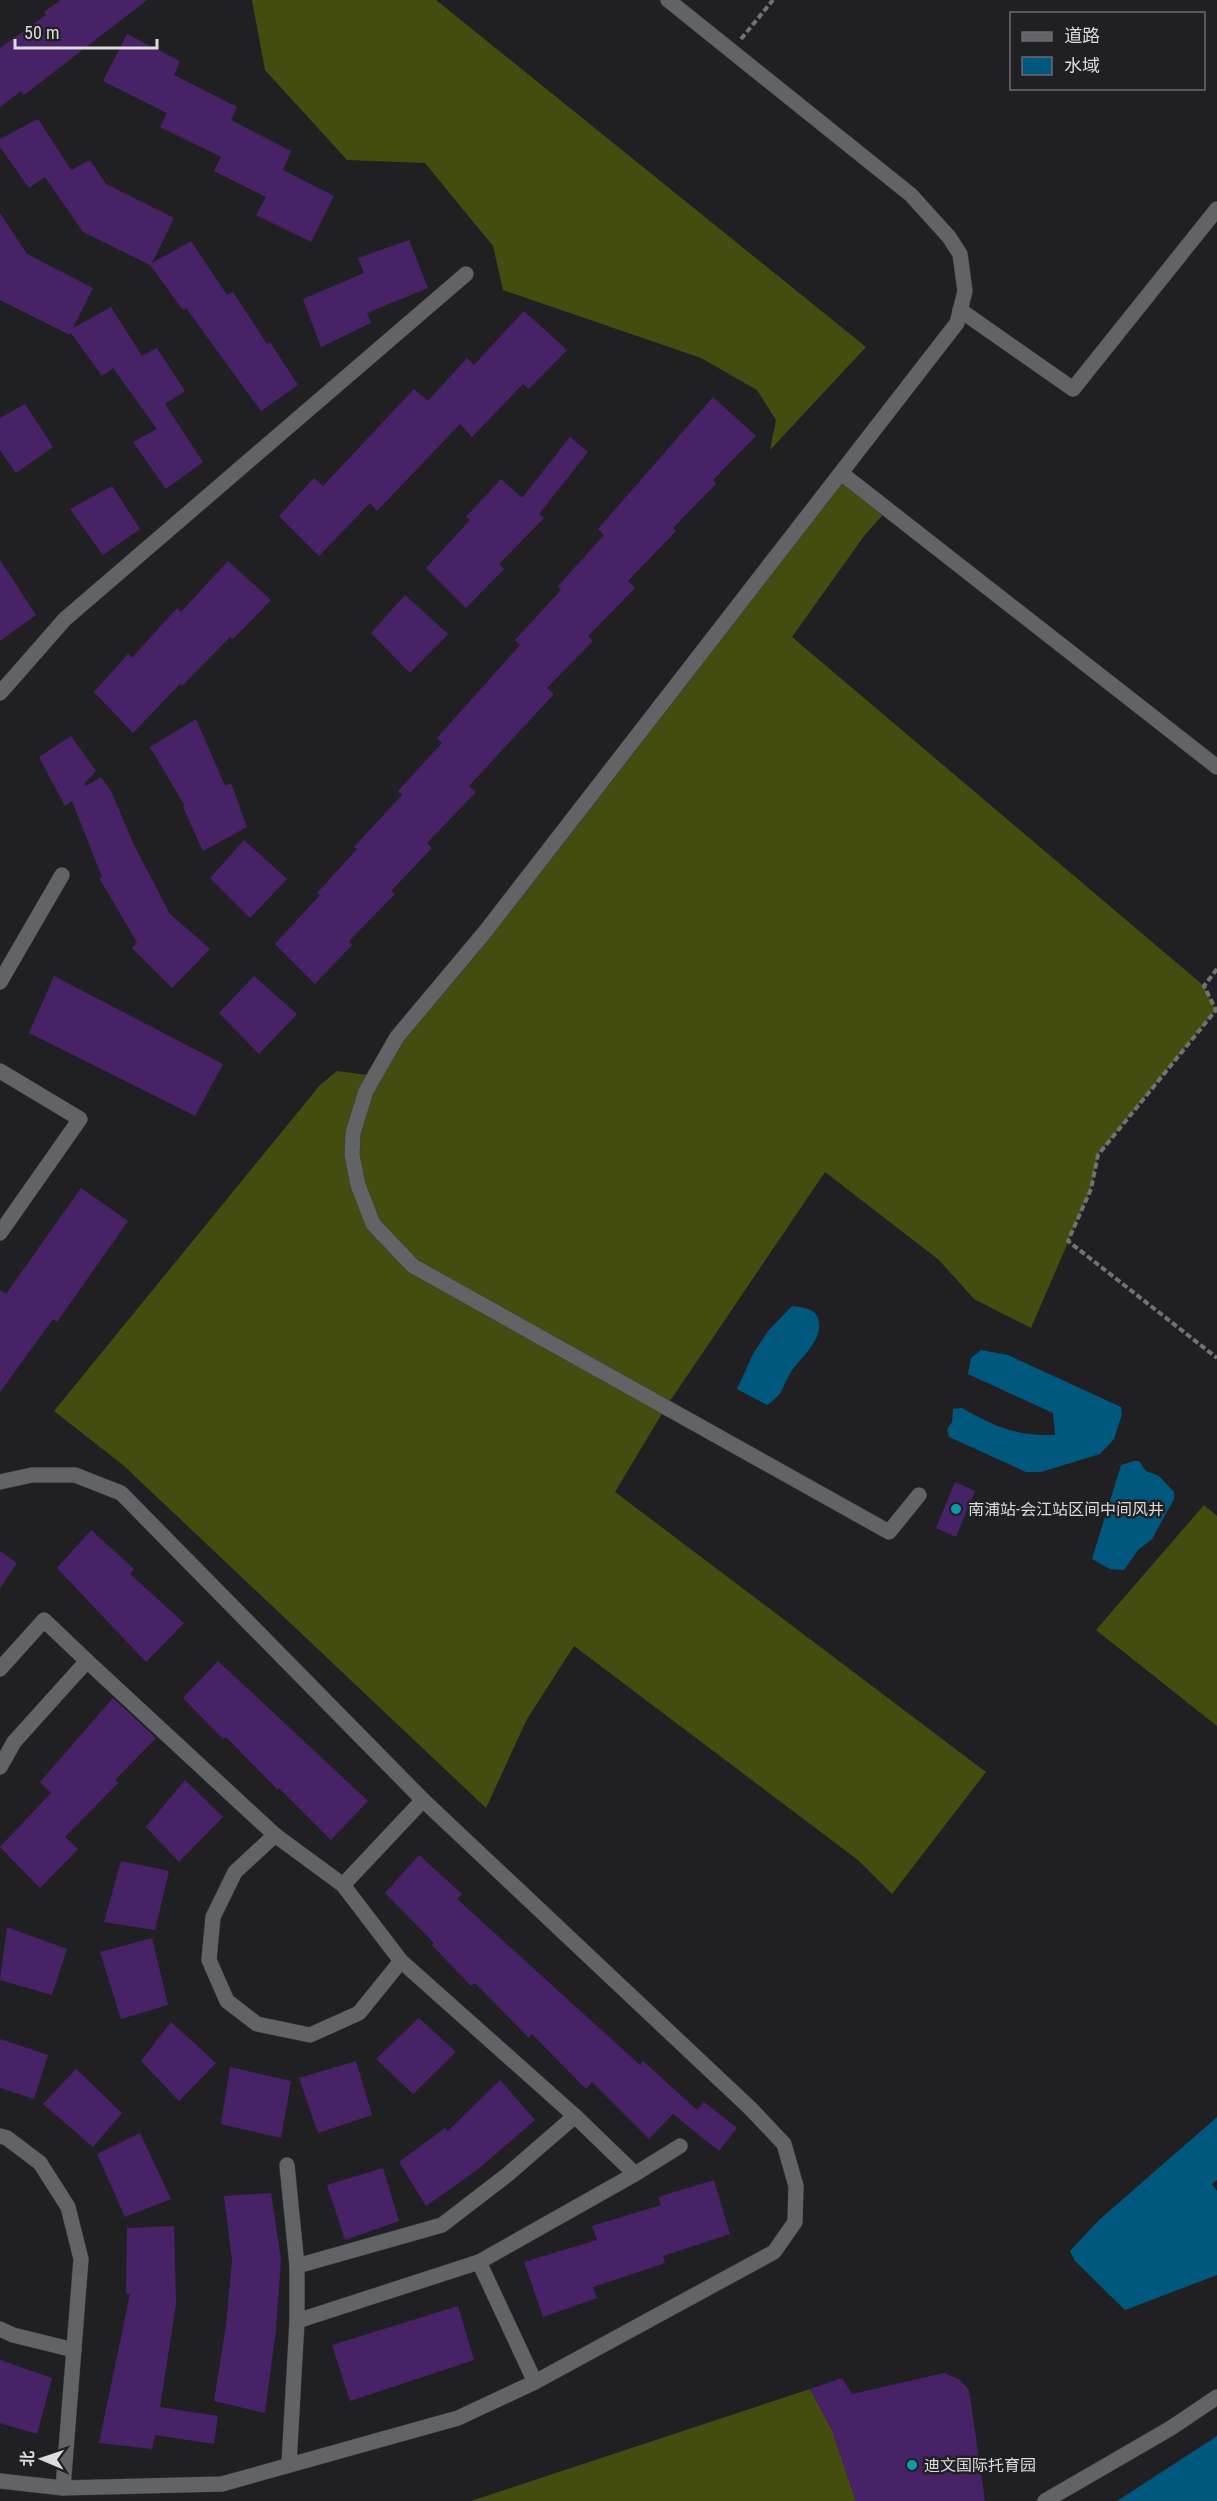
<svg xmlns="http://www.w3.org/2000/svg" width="1217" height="2501" font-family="'Roboto Condensed','Noto Sans SC',sans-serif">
  <rect width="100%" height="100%" fill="#202023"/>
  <g fill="#454c10">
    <path d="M 252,0 L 436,0 L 866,347 L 770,450 L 776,420 L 757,390 L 701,358 L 503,290 L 493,246 L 425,163 L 347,160 L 265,70 Z"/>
    <path d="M 841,473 L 888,509 L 864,536 L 792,637 L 1204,986 L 1216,1010 L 1098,1155 L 1091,1189 L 1031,1328 L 974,1299 L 939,1260 L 825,1172 L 666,1407 L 615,1492 L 986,1772 L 892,1894 L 858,1860 L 574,1646 L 527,1719 L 486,1808 L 123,1465 L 54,1411 L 320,1085 L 337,1071 L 375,1076 Z"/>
    <path d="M 1204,1505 L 1217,1516 L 1217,1726 L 1096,1630 Z"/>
    <path d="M 810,2389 L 832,2430 L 856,2501 L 471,2501 Z"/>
  </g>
  <g fill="#00587e">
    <path d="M 792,1306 C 799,1307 813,1308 817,1316 C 827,1337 801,1357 791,1372 C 781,1388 785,1393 767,1405 L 737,1389 L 753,1354 L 768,1331 Z"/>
    <path d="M 981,1350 L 1008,1355 L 1121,1407 L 1122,1414 L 1114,1439 L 1100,1454 L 1041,1472 L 1026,1472 L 949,1437 L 947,1429 L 952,1422 L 953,1409 L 962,1408 C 995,1427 1016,1436 1055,1435 L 1053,1413 L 968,1374 L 971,1358 Z"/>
    <path d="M 1134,1461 L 1139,1461 L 1146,1471 L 1159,1476 L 1174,1492 L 1174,1499 L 1152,1539 L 1138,1550 L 1124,1570 L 1110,1569 L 1092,1559 L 1121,1465 Z"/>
    <path d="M 1217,2117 L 1217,2180 L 1212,2184 L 1217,2191 L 1217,2275 L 1125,2310 L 1075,2261 L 1070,2251 L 1099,2220 Z"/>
    <path d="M 1217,2436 L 1217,2501 L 1116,2501 L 1117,2501 Z"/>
  </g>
  <g fill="#482267">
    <path d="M 61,0 L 147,0 L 24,95 L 21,91 L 0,107 L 0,48 L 46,15 L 44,12 Z"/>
    <path d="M 127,34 L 180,61 L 174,75 L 237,107 L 231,120 L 291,151 L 283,170 L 334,196 L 311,242 L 256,215 L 266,197 L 214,171 L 221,157 L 160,127 L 167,113 L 103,81 Z"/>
    <path d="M 38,119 L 71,170 L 90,160 L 106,184 L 174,218 L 152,263 L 191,241 L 227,295 L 233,292 L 267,344 L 270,342 L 298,385 L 261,411 L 186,308 L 183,310 L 150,265 L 83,232 L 45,177 L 29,188 L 0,147 L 0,139 Z"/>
    <path d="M 0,213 L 27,254 L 93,288 L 73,328 L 111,307 L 142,356 L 157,348 L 185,391 L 165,404 L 203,462 L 166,489 L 133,442 L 157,429 L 113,368 L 102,376 L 71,333 L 70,335 L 0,300 Z"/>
    <path d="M 409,240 L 428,288 L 367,313 L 371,323 L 321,347 L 303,299 L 364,273 L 358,258 Z"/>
    <path d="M 524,311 L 567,350 L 529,389 L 523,384 L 472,437 L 460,424 L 377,511 L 370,503 L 319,556 L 279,516 L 314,478 L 323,486 L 414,389 L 428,401 L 467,358 L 474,365 Z"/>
    <path d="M 713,397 L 756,436 L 713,480 L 716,484 L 673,528 L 676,531 L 628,581 L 635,588 L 588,636 L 593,641 L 547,688 L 554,694 L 469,786 L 476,792 L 427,843 L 432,848 L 391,891 L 395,894 L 349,941 L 352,945 L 315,984 L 275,944 L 320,895 L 317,893 L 357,849 L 354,847 L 402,795 L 398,791 L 442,743 L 437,738 L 520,645 L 515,640 L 561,590 L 558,586 L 604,535 L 598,529 Z"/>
    <path d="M 25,404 L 53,447 L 16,473 L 0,450 L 0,418 Z"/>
    <path d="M 570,437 L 588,452 L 539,514 L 544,518 L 499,564 L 504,569 L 466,608 L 426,568 L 470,520 L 466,517 L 501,479 L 522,498 Z"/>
    <path d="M 112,486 L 140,529 L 103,555 L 70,509 Z"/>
    <path d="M 0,560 L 36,615 L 0,641 Z"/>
    <path d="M 228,561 L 271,600 L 233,639 L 230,637 L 182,686 L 180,684 L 133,733 L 94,692 L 128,654 L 132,658 L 177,608 L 181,612 Z"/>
    <path d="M 405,595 L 448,634 L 410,673 L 371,633 Z"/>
    <path d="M 196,719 L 225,786 L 231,783 L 247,827 L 203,851 L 183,807 L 185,806 L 150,747 Z"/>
    <path d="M 71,736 L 96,771 L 84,784 L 86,786 L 101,777 L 111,791 L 134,845 L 170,914 L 210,949 L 172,988 L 132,948 L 137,942 L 99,878 L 102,877 L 72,801 L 65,806 L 39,757 Z"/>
    <path d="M 244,840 L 287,879 L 250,918 L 210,878 Z"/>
    <path d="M 54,976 L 223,1064 L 195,1116 L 29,1033 Z"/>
    <path d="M 254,976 L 297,1014 L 259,1054 L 219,1013 Z"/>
    <path d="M 81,1188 L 128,1221 L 57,1322 L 53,1319 L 0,1392 L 0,1290 L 6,1294 Z"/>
    <path d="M 955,1482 L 975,1491 L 956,1537 L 936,1528 Z"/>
    <path d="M 91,1530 L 134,1569 L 130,1574 L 184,1623 L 146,1662 L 57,1568 Z"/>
    <path d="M 0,1551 L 17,1563 L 0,1588 Z"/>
    <path d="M 218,1661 L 368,1801 L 331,1840 L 279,1788 L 278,1790 L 226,1737 L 223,1739 L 183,1698 Z"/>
    <path d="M 113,1698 L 156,1738 L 115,1780 L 118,1783 L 65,1837 L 78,1849 L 40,1888 L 0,1847 L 51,1793 L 40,1782 Z"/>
    <path d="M 185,1780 L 223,1817 L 179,1862 L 146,1827 Z"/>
    <path d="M 419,1855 L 462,1894 L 457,1899 L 640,2065 L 643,2061 L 697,2110 L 704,2102 L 737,2128 L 719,2151 L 673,2114 L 649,2139 L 592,2082 L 586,2089 L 532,2034 L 529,2038 L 475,1983 L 471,1986 L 432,1945 L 434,1943 L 385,1893 Z"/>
    <path d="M 121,1861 L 169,1871 L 155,1930 L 104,1922 Z"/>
    <path d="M 7,1927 L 67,1949 L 52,1995 L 0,1980 Z"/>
    <path d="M 152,1938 L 168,2005 L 121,2019 L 100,1952 Z"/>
    <path d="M 419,2018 L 456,2052 L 413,2094 L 376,2059 Z"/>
    <path d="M 171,2022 L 216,2063 L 179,2101 L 141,2061 Z"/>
    <path d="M 0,2039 L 48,2055 L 34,2099 L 0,2088 Z"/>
    <path d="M 356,2061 L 372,2115 L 318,2133 L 299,2078 Z"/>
    <path d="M 230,2067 L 291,2081 L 281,2138 L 221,2124 Z"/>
    <path d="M 76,2069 L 122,2113 L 93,2147 L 43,2104 Z"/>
    <path d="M 500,2080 L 535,2120 L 477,2170 L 426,2206 L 399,2162 L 445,2128 L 448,2131 Z"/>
    <path d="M 140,2133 L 171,2199 L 125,2217 L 97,2154 Z"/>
    <path d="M 383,2168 L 399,2221 L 345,2240 L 327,2185 Z"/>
    <path d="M 714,2180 L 730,2234 L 663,2256 L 665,2263 L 593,2287 L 597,2298 L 543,2317 L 524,2262 L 597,2240 L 592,2226 L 661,2205 L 658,2197 Z"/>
    <path d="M 271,2193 L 281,2260 L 276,2329 L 265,2413 L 214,2401 L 226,2325 L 232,2260 L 224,2196 Z"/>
    <path d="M 174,2226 L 176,2304 L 160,2407 L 218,2416 L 214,2444 L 155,2435 L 152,2449 L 99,2443 L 130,2294 L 126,2294 L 127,2228 Z"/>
    <path d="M 458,2306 L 474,2360 L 350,2401 L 332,2345 Z"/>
    <path d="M 0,2360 L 52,2378 L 37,2434 L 0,2423 Z"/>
    <path d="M 944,2373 L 959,2379 L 969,2390 L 985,2501 L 856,2501 L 832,2430 L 810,2389 L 842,2378 L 852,2394 Z"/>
  </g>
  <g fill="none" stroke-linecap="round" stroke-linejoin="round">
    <g stroke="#3a3a3d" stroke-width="16">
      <g id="minor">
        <path d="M 668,0 L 911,195 L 949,237 L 960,254 L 965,291 L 957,323 L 485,932 L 397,1037 L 366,1091 L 353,1133 L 352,1155 L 358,1185 L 373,1224 L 413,1266 L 889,1532 L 919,1495"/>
        <path d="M 960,310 L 1073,389 L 1217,209"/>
        <path d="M 841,473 L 1217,767"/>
        <path d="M 0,693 L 65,619 L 466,274"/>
        <path d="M 0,982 L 62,875"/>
        <path d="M 0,1071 L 80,1119 L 0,1233"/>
        <path d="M 0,1482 L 32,1475 L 75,1475 L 121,1493 L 423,1800 L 751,2109 L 784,2144 L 796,2186 L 795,2222 L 774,2252 L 535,2382 L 458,2418 L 222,2484 L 63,2488 L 0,2481"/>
        <path d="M 87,1661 L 275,1835 L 343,1885 L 401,1961 L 575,2116 L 635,2174"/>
        <path d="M 0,1669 L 44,1620 L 87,1661 L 14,1742 L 0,1767"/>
        <path d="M 275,1835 L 235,1872 L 213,1917 L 209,1960 L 227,2001 L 257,2024 L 310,2035 L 359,2013 L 401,1961"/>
        <path d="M 343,1885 L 423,1800"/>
        <path d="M 0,2136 L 7,2138 L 40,2163 L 68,2207 L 81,2259 L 63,2488"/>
        <path d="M 287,2165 L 297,2266 L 297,2321 L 289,2464"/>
        <path d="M 479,2262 L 535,2382"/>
        <path d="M 297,2266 L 442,2225 L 507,2175 L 575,2116"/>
        <path d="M 297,2321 L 479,2262 L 635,2174 L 680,2146"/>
        <path d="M 0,2329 L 13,2335 L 74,2350"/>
        <path d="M 1045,2501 L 1171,2428 L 1217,2397"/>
      </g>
    </g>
    <g stroke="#727274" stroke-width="4" stroke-dasharray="6 3" stroke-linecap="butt">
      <path d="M 741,39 L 773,0"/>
      <path d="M 1217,969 L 1204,986 L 1216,1010 L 1098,1155 L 1091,1189 L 1068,1241 L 1217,1358"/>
    </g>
    <use href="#minor" stroke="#626365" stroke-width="15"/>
  </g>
  <g fill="#0f9aa8" stroke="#202023" stroke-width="2">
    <circle cx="956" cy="1509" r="6"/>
    <circle cx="912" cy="2465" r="6"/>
  </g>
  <g text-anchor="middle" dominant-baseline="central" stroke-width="5" stroke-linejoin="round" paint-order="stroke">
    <g font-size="16" fill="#dbdbdd" stroke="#202023" text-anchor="start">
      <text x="968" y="1509">南浦站-会江站区间中间风井</text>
      <text x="924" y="2465">迪文国际托育园</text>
    </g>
  </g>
  <rect x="1010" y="12" width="195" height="78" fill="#202023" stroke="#6b6b6d" stroke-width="1.5"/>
  <rect x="1022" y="32" width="30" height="9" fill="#626365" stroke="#6b6b6d" stroke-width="1.5"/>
  <text x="1064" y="42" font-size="18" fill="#dbdbdd">道路</text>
  <rect x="1022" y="57" width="30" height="18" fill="#00587e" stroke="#6b6b6d" stroke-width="1.5"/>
  <text x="1064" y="72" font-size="18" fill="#dbdbdd">水域</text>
  <g transform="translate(42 2459) rotate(272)" stroke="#202023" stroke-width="4.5" paint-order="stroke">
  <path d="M0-4.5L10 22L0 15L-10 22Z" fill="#dbdbdd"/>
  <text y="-9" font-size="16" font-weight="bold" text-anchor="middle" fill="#dbdbdd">北</text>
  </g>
  <path d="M15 39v9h142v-9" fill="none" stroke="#dbdbdd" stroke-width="3"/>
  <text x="24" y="39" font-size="18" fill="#dbdbdd" stroke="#202023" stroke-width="4.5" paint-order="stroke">50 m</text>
</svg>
